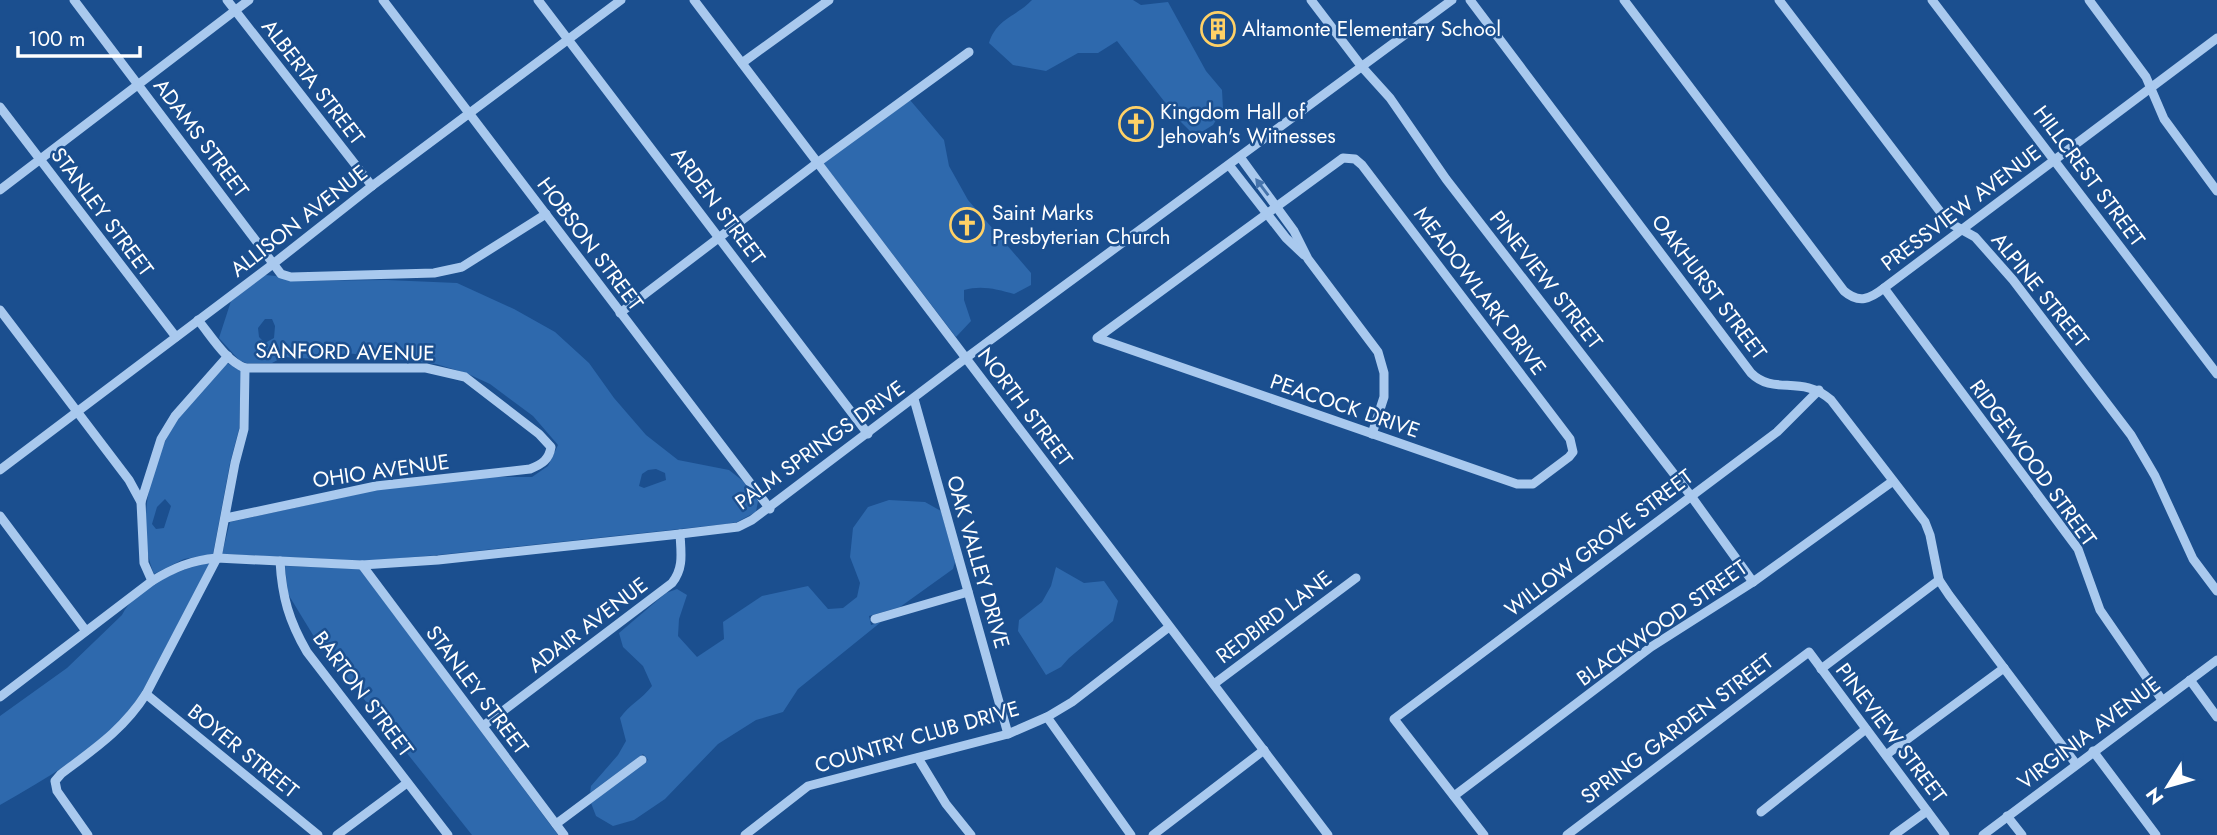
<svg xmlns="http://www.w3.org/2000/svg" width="2217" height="835" font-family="Jost,sans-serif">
  <rect width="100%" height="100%" fill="#1b4f8f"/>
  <g fill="#2e69ad" fill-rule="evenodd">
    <path d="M 1032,0 L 1133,0 L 1141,5 L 1168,2 L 1206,71 L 1222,90 L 1223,109 L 1213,125 L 1195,136 L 1178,119 L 1117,41 L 1098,53 L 1078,53 L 1046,71 L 1013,65 L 989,43 C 997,18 1016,17 1032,0 Z"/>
    <path d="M 910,100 L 944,140 L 949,166 L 968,200 L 1031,273 L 1031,285 L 1014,294 C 997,289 981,285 964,290 L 964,300 L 971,321 L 956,337 L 823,163 Z"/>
    <path d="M 265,275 L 276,276 L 291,281 L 387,280 L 457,283 L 514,309 L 555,332 L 589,363 L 614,398 L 646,435 L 678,460 L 729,470 L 743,481 L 758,501 L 756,512 L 737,522 L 726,524 L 438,555 L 365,561 L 222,554 L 230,522 L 376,490 L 492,477 L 532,477 L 548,466 L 558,445 L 533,416 L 490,384 L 466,373 L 436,364 L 347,353 L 317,359 L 283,357 L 272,363 L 246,363 L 239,360 L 219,338 L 231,301 ZM 265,319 L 272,319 L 275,326 L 274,338 L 265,343 L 259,337 L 258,328 ZM 656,469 L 665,473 L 666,480 L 644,488 L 639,486 L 642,474 L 648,470 Z"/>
    <path d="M 227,363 L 241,371 L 239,429 L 230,463 L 213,554 L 184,559 L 154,574 C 135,528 150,461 177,420 C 191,399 211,381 227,363 ZM 165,499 L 171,506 L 164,528 L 156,529 L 152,524 L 157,507 Z"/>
    <path d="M 889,500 L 925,502 L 941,511 L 955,562 L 953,569 L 900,607 L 869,616 L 871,625 L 881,622 L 798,689 L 783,712 L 756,720 L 718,744 L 665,799 L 634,820 L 613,826 L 596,816 L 591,803 L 648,760 L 643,754 L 590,793 L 591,786 L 618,755 L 626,741 L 620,718 C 629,705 642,699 652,686 L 643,666 L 623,647 L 619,633 L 666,593 L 677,589 L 687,595 L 679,619 L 678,636 L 697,657 L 724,639 L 723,622 L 762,596 L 808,586 L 828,609 L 843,608 L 857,597 L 860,583 L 850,557 L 853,528 L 868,507 Z"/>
    <path d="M 210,563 L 142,692 C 110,742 51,776 0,805 L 0,716 L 67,668 L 122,615 C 136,587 180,568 210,563 Z"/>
    <path d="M 285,566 L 360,569 L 558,835 L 472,835 L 313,635 L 288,594 Z"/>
    <path d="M 1056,567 L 1084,583 L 1104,581 L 1118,601 L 1113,621 L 1069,658 L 1061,667 L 1046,675 L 1018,631 L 1019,620 L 1042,602 L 1051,586 Z"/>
  </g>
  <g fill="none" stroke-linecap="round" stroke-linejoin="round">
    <g stroke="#a9c9ee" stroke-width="9">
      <path d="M 74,0 L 281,274 L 291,277 L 434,273 L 462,267 L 546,214"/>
      <path d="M 227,0 L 372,186"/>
      <path d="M 383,0 L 770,509"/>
      <path d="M 538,0 L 868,434"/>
      <path d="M 694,0 L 1328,835"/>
      <path d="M 1311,0 L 1362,67 L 1390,98 L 1446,179 L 1691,496 L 1753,582"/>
      <path d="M 1470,0 L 1751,373 C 1774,396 1801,374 1831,400 L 1925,522 L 1930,535 L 1939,580 L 1949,595 L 2076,764"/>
      <path d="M 1624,0 L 1844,291 C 1859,304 1870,299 1884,288 L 2217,38"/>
      <path d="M 1779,0 L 1948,222 L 1975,237 L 2013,280 L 2131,435 L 2155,476 L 2193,559 L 2217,591"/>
      <path d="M 1932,0 L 2217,374"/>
      <path d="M 2089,0 L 2146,77 L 2164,119 L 2217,191"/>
      <path d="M 742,63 L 829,0"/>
      <path d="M 0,107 L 176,337"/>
      <path d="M 1240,157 L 1294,231 L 1308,259 L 1378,352 L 1384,373 L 1384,397 L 1372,434"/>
      <path d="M 1343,158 L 1355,159 L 1362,165 L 1570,439 L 1573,452 L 1569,457 L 1533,484 L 1517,484 L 1097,338 Z"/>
      <path d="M 1229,165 L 1286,238 L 1304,255"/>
      <path d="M 0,190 L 249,0"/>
      <path d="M 1884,288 L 2078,549 L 2100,610 L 2162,700"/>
      <path d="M 0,310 L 129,480 L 141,502 L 144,563 L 152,581"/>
      <path d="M 620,313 L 817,163 L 969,52"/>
      <path d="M 198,320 C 212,337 225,360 245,368 L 426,368 L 465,377 L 539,434 L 551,447 C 549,460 542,464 530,469 L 376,486 L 226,518"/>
      <path d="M 914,399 L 1008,734"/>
      <path d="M 0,470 L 273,264 L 372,186 L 621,0"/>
      <path d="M 141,502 L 161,439 L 175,416 L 228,356"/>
      <path d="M 0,516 L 86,631"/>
      <path d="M 280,561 C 282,597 289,621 307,652 L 448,835"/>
      <path d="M 362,565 L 564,835"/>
      <path d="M 875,619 L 968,592"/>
      <path d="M 1821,669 L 1939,580"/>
      <path d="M 2190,680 L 2217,717"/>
      <path d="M 1214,684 L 1356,578"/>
      <path d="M 146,694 L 318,835"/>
      <path d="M 0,697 L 152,581 C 173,568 192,560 217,558 L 362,565 L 438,560 L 680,534 L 738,527 L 752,520 L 966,358 L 1452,0"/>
      <path d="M 1047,717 L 1131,835"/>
      <path d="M 483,726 L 672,583 C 684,568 681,553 680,534"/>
      <path d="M 2093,751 L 2156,835"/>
      <path d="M 1886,755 L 2004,668"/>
      <path d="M 918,758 L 946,804 L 971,835"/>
      <path d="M 1454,796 L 1651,647 L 1753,582 L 1893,481"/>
      <path d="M 1761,812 L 1866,729"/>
      <path d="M 2007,816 L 2022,835"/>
      <path d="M 556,824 L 642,760"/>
      <path d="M 88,835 L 57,791 L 55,781 L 61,774 C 94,749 123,730 146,694 L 217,558 L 235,463 L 244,429 L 245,368"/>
      <path d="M 337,835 L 407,783"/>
      <path d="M 745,835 L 808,786 L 1008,734 L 1047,717 L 1072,702 L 1169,627"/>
      <path d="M 1153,835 L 1264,750"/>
      <path d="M 1484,835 L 1394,719 L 1777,432 L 1819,390"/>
      <path d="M 1567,835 L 1809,652 L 1945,835"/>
      <path d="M 1894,835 L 1927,811"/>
      <path d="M 1983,835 L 2217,660"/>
    </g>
  </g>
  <defs><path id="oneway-solid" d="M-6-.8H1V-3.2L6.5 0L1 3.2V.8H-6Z" transform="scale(1.75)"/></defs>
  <use fill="#4674ac" href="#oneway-solid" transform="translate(1262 187) rotate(-127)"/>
  <defs>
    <g id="building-ring" transform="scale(1.75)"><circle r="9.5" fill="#1b4f8f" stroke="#ffd166" stroke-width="1.5"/><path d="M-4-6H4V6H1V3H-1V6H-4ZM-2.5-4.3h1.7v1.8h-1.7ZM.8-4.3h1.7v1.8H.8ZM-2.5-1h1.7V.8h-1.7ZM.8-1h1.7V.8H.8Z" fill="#ffd166"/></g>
    <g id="church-ring" transform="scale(1.75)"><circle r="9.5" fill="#1b4f8f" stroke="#ffd166" stroke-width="1.5"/><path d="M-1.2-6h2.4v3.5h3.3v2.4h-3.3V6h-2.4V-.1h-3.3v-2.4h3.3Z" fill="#ffd166"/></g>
  </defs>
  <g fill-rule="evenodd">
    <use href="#building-ring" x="1218" y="29"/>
    <use href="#church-ring" x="1136" y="124"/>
    <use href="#church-ring" x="967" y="225"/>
  </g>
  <g text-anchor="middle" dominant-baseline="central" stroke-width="5" stroke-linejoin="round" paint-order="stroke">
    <g font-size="21" fill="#fff" stroke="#1b4f8f" text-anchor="start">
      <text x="1242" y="29">Altamonte Elementary School</text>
      <text x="1160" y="112">Kingdom Hall of<tspan x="1160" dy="24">Jehovah's Witnesses</tspan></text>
      <text x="992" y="213">Saint Marks<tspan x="992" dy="24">Presbyterian Church</tspan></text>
    </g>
    <g font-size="21" fill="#fff" stroke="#1b4f8f">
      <text transform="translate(313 82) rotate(52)">ALBERTA STREET</text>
      <text transform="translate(201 138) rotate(53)">ADAMS STREET</text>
      <text transform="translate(2089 176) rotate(53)">HILLCREST STREET</text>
      <text transform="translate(718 206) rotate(53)">ARDEN STREET</text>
      <text transform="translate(1961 208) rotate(-37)">PRESSVIEW AVENUE</text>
      <text transform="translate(102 212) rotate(53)">STANLEY STREET</text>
      <text transform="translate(299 221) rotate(-38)">ALLISON AVENUE</text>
      <text transform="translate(590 244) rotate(53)">HOBSON STREET</text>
      <text transform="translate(1546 280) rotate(52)">PINEVIEW STREET</text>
      <text transform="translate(1709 287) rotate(53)">OAKHURST STREET</text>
      <text transform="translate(2040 290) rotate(51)">ALPINE STREET</text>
      <text transform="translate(1480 291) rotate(53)">MEADOWLARK DRIVE</text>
      <text transform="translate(345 352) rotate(1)">SANFORD AVENUE</text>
      <text transform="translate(1345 406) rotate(19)">PEACOCK DRIVE</text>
      <text transform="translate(1025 407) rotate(53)">NORTH STREET</text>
      <text transform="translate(820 445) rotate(-36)">PALM SPRINGS DRIVE</text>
      <text transform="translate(2033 463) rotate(54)">RIDGEWOOD STREET</text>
      <text transform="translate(381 471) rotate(-8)">OHIO AVENUE</text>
      <text transform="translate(1599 543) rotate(-37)">WILLOW GROVE STREET</text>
      <text transform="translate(978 562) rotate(74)">OAK VALLEY DRIVE</text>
      <text transform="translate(1274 617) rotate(-37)">REDBIRD LANE</text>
      <text transform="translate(1662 623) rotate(-35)">BLACKWOOD STREET</text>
      <text transform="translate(588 625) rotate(-37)">ADAIR AVENUE</text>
      <text transform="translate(477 690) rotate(53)">STANLEY STREET</text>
      <text transform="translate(363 694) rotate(53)">BARTON STREET</text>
      <text transform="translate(1677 729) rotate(-37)">SPRING GARDEN STREET</text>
      <text transform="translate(1891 733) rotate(53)">PINEVIEW STREET</text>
      <text transform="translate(2089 733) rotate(-37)">VIRGINIA AVENUE</text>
      <text transform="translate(917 737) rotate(-16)">COUNTRY CLUB DRIVE</text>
      <text transform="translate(243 751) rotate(39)">BOYER STREET</text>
    </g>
  </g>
  <g transform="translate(2168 786) rotate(233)" stroke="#1b4f8f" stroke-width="5" paint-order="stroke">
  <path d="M0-5L12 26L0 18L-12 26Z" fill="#ffffff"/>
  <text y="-10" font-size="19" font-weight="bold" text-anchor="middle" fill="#ffffff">N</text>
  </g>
  <path d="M18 46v10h122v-10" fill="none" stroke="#ffffff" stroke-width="3.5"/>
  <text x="28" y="46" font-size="21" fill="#ffffff" stroke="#1b4f8f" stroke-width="5" paint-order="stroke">100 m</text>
</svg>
